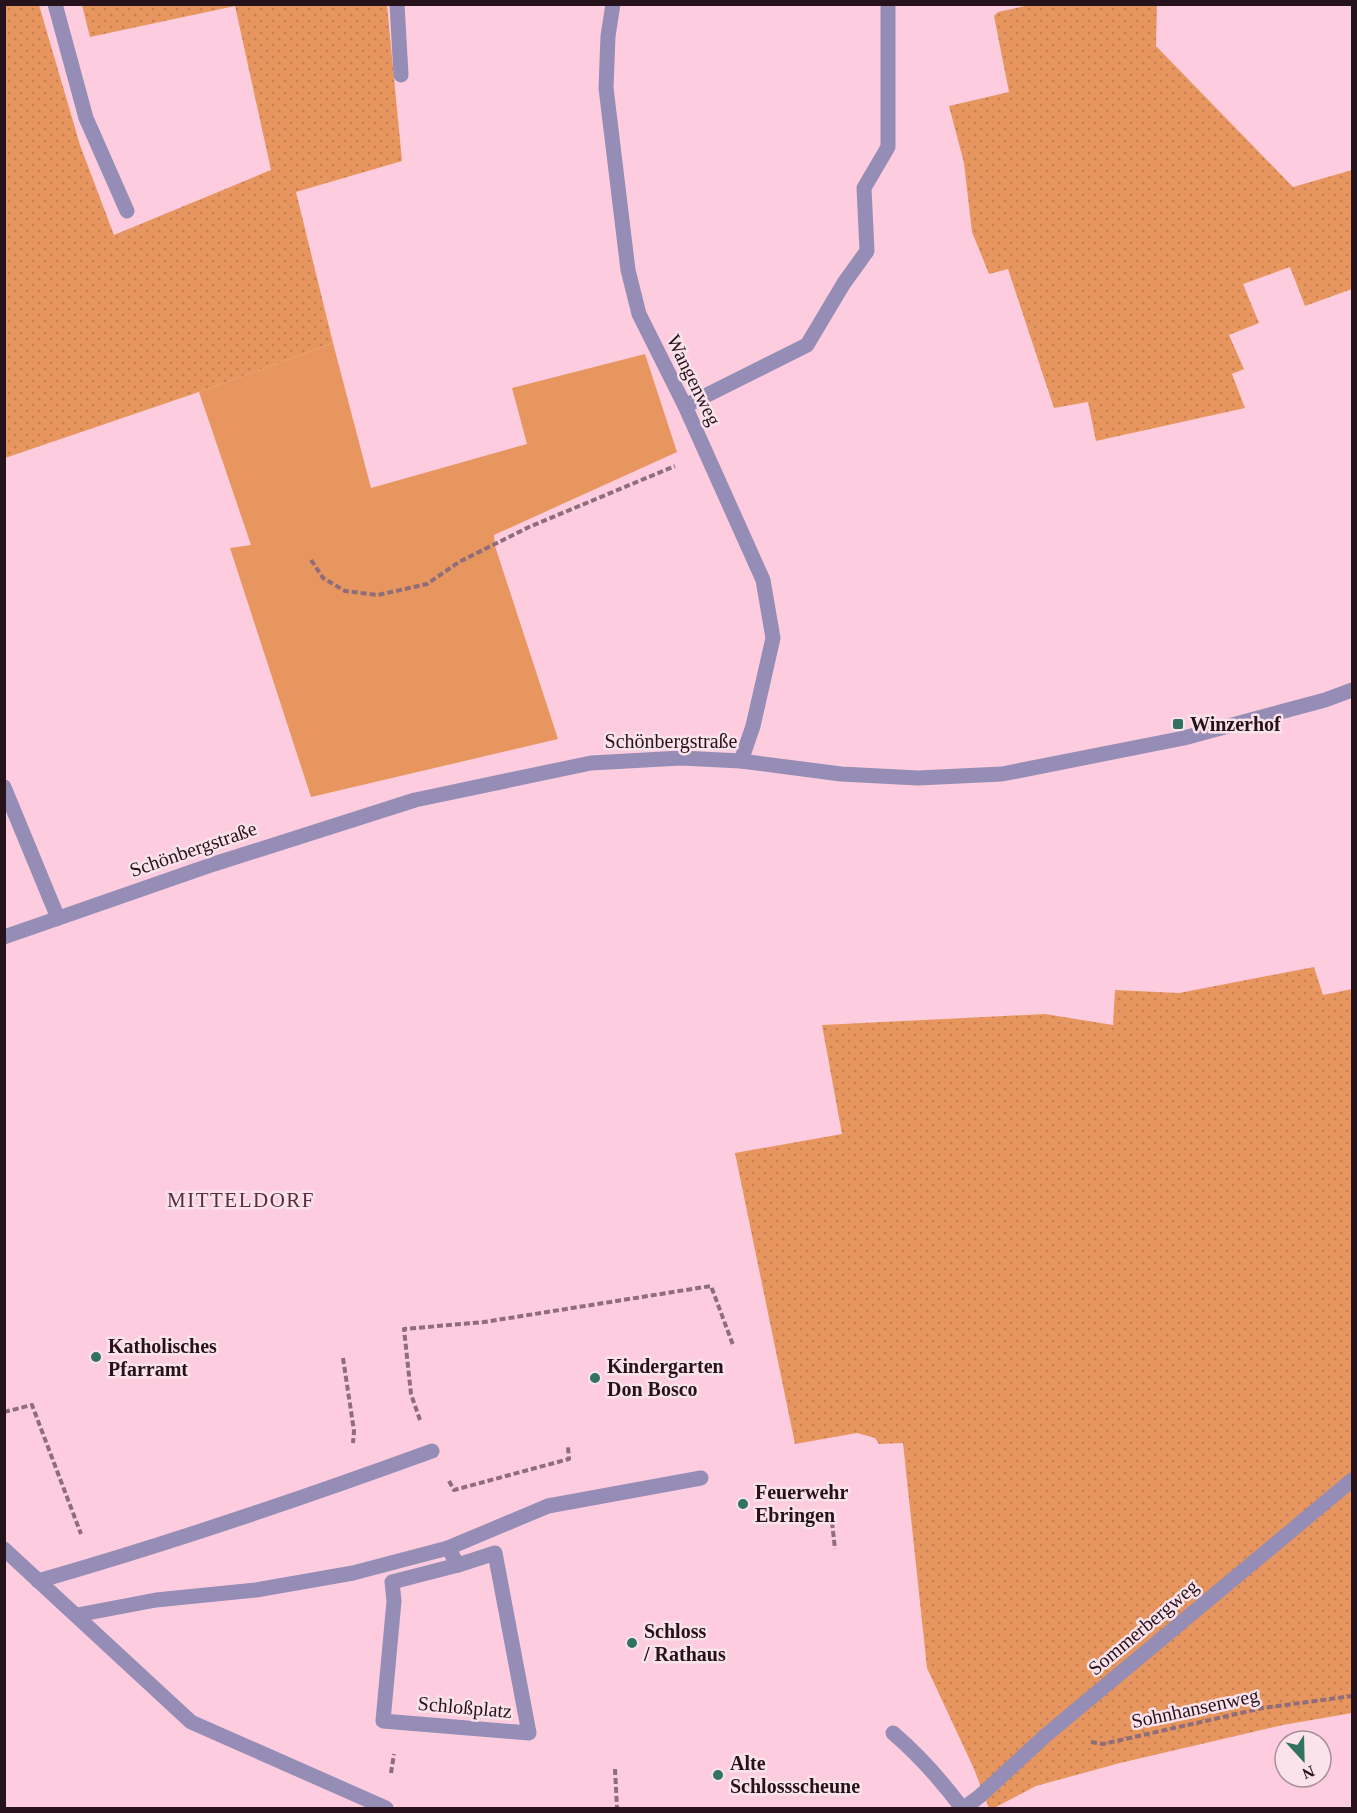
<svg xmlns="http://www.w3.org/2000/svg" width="1357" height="1813" font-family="Georgia,serif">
  <defs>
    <pattern id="grass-dots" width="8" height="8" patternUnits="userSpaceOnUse" patternTransform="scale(1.5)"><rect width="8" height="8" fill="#e7965f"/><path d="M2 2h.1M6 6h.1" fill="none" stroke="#c68052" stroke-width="1.8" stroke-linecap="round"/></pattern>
  </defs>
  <rect width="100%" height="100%" fill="#fdcddf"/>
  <g fill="url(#grass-dots)">
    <path d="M 1034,4 L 1157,5 L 1156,46 L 1293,187 L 1352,170 L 1352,289 L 1305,306 L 1290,267 L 1243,284 L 1259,323 L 1229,335 L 1244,369 L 1232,374 L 1245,408 L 1096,441 L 1088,402 L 1054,408 L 1008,269 L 989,274 L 972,232 L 964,163 L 949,106 L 1009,92 L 994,16 L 998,12 Z"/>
    <path d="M 4,5 L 39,5 L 80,145 L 114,235 L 271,170 L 235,6 L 90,37 L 82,5 L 387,5 L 402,161 L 296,192 L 333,343 L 199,392 L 5,458 Z"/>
    <path d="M 1314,967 L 1323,995 L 1352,989 L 1352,1713 L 1283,1725 L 1120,1763 L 1036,1786 L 994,1808 L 989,1808 L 974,1769 L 927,1668 L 903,1443 L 879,1444 L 875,1438 L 857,1433 L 795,1444 L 735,1153 L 842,1134 L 822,1025 L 1045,1014 L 1113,1025 L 1115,990 L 1179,993 Z"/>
  </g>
  <path fill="#e7965f" d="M 333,343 L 371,488 L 527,444 L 512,388 L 645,354 L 677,452 L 494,535 L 495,546 L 558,739 L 311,797 L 230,548 L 251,545 L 199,392 Z"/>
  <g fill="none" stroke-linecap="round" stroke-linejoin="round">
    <g stroke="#8f6d7a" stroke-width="4" stroke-dasharray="6 3" stroke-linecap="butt">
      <path d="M 311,560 L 323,578 L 345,591 L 378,595 L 427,584 L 459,562 L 529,527 L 675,466"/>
      <path d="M 343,1358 L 354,1431 L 353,1443"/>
      <path d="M 4,1412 L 32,1405 L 81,1534"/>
      <path d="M 420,1420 L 411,1394 L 404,1329 L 484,1322 L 711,1286 L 733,1345"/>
      <path d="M 449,1481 L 454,1490 L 569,1459 L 568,1447"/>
      <path d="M 832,1522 L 835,1549"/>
      <path d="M 1091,1742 L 1103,1744 L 1263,1708 L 1352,1696"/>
      <path d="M 615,1769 L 617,1808"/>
      <path d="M 391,1773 L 394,1754"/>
    </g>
    <g stroke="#958db5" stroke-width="15">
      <path d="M 55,4 L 86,118 L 127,211"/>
      <path d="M 397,4 L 401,75"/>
      <path d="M 613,4 L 608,36 L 606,88 L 628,270 L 639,314 L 685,406 L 763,580 L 773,638 L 753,726 L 741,761"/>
      <path d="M 685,406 L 807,345 L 844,283 L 867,251 L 864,188 L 888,147 L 888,4"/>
      <path d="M 4,787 L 58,918"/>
      <path d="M 4,937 L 214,864 L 415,800 L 591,763 L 681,758 L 741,761 L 841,774 L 918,778 L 1002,774 L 1184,738 L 1325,700 L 1352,690"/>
      <path d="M 448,1548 L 548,1506 L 701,1478"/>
      <path d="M 4,1549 L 191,1722 L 386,1808"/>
      <path d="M 495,1553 L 529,1733 L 383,1721 L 394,1601 L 392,1582 L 458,1565 Z"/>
      <path d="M 38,1581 C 171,1543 303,1498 432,1451"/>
      <path d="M 77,1615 L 156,1600 L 256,1590 L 353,1573 L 448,1548 L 458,1565"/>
      <path d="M 893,1733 C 920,1756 941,1780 962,1808"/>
      <path d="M 964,1808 L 980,1796 L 1045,1736 L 1352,1480"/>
    </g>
  </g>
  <g fill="#317261" stroke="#fbe2eb" stroke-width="2">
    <rect x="1172" y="718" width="12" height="12" rx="3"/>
    <circle cx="96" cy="1357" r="6"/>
    <circle cx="595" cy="1378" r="6"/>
    <circle cx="743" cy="1504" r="6"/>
    <circle cx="632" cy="1643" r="6"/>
    <circle cx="718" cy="1775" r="6"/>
  </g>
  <g text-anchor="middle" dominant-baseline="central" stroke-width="5" stroke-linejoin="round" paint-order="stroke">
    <g font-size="20" fill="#26121b" stroke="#fbe2eb">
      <text transform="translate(694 380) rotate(64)">Wangenweg</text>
      <text x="671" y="741">Schönbergstraße</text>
      <text transform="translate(193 849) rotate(-19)">Schönbergstraße</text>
      <text transform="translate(1143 1627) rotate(-40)">Sommerbergweg</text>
      <text transform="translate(465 1707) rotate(5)">Schloßplatz</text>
      <text transform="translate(1195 1708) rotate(-12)">Sohnhansenweg</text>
    </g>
    <g font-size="20" font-weight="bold" fill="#26121b" stroke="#fbe2eb" text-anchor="start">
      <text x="1190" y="724">Winzerhof</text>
      <text x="108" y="1346">Katholisches<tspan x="108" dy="23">Pfarramt</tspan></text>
      <text x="607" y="1366">Kindergarten<tspan x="607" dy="23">Don Bosco</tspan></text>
      <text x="755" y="1492">Feuerwehr<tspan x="755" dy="23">Ebringen</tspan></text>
      <text x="644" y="1631">Schloss<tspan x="644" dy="23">/ Rathaus</tspan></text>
      <text x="730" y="1763">Alte<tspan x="730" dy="23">Schlossscheune</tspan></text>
    </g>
    <g font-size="21" letter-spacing="1.5" fill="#5a2b3f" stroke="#fbe2eb">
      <text x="241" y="1200">MITTELDORF</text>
    </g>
  </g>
  <rect width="1357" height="1813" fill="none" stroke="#26121b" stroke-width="12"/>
  <g transform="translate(1303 1759) rotate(158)"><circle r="28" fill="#fbe2eb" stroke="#a68f98" stroke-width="1.5"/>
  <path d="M0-4.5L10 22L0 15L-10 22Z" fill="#317261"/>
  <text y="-9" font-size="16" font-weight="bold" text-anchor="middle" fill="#26121b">N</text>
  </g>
</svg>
